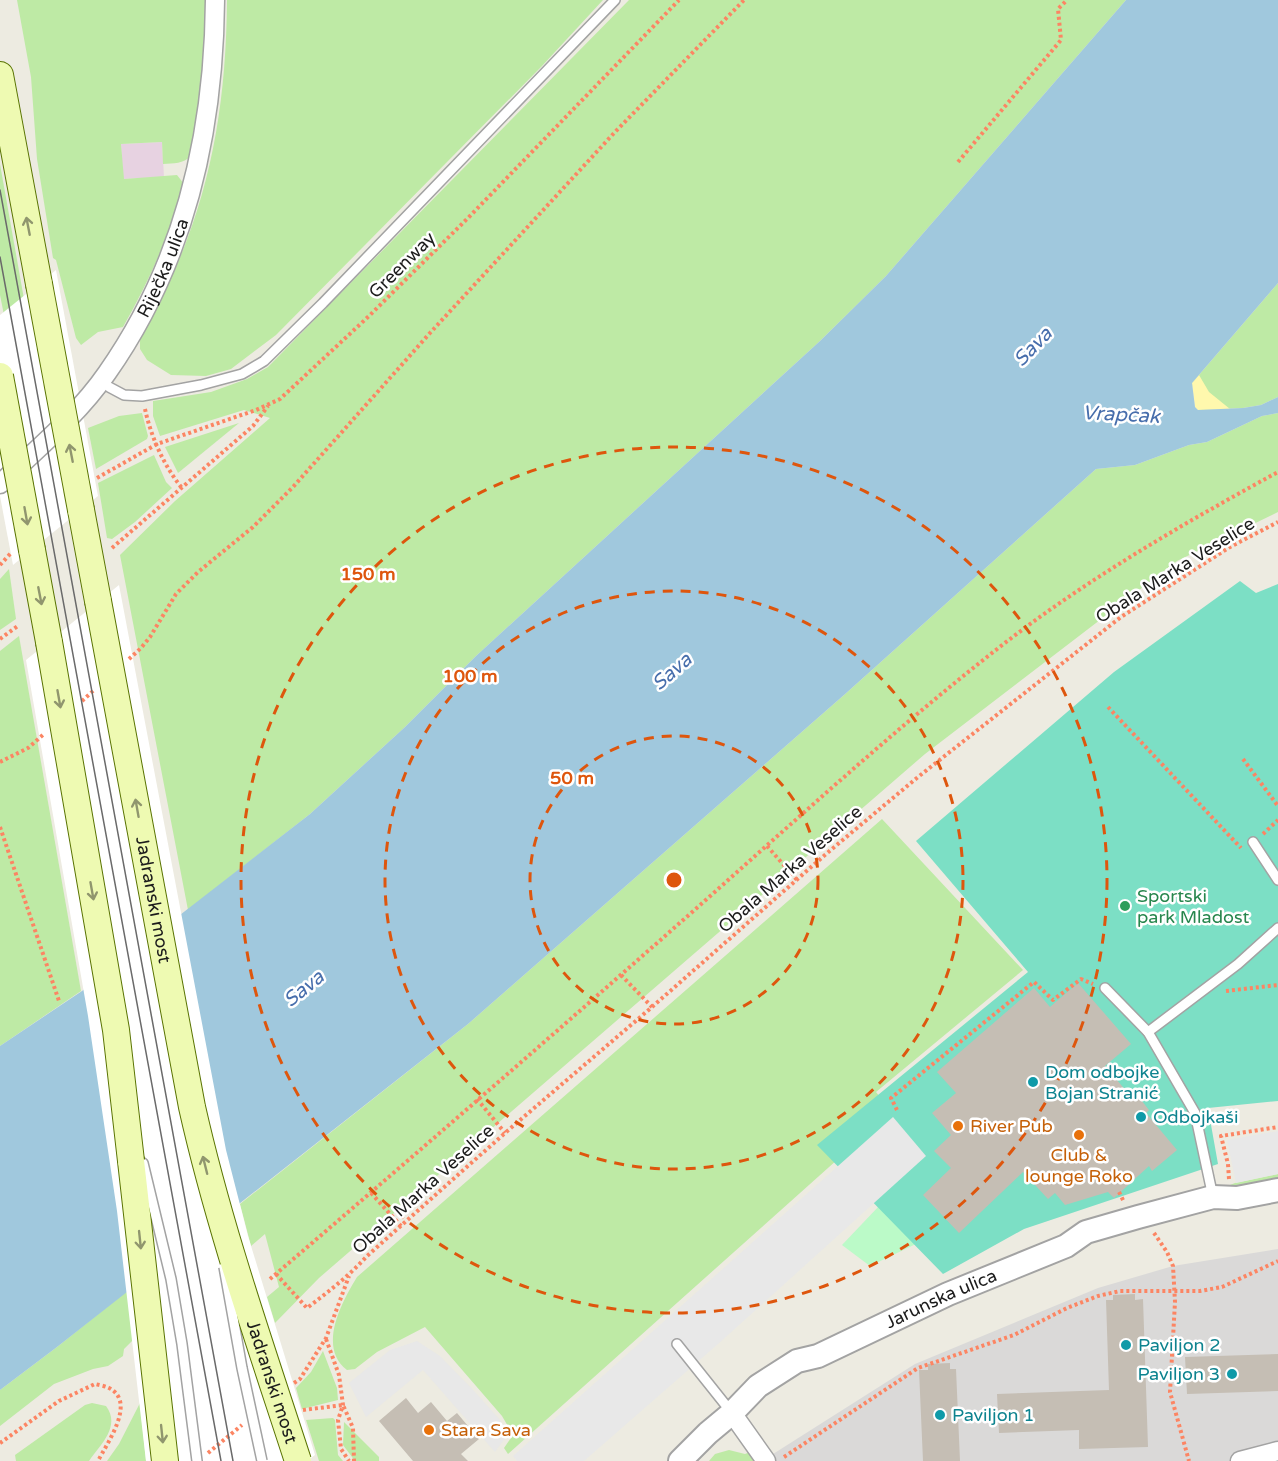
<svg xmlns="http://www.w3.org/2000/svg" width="1278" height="1461" font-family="'Varela Round',sans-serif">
  <rect width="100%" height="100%" fill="#edebe1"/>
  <path fill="#dad9d8" d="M 1278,1249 L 1278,1461 L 762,1461 L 915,1364 L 1098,1288 L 1173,1266 Z"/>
  <path fill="#e7d2e1" d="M 162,142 L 164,177 L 123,179 L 121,144 Z"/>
  <g fill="#beeaa5">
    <path d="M 17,0 L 207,0 L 206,63 L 191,156 C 183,164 174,163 163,164 L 162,142 L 121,144 L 124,179 L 177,175 L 184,184 C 170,235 149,281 123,327 L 98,332 L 81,345 L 76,338 L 56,260 L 53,258 L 37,159 L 31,77 Z"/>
    <path d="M 227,0 L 603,0 L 542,66 L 276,335 L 231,369 L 206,376 L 171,375 L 147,360 L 140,349 L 140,337 C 204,229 226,125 227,0 Z"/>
    <path d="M 629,0 L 1126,0 L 886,276 L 820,341 L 476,656 L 405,727 L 310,814 L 188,910 L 120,555 L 175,501 L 270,418 L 244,410 L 160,436 L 153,416 L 153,401 L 211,392 L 247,379 L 268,367 Z"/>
    <path d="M 0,164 L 27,316 L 6,325 L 0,295 Z"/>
    <path d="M 1278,283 L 1278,397 L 1261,405 L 1243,408 L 1198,410 L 1192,383 Z"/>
    <path d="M 142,413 L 148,436 L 147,439 L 96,469 L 88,428 L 119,416 Z"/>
    <path d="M 1278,413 L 1278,512 L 1177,561 L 925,754 L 319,1278 L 275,1323 L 267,1297 L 279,1287 L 265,1234 L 251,1246 L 240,1204 L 468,1024 L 844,695 L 1096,469 L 1135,465 L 1189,445 L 1207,442 L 1262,416 Z"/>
    <path d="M 239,423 L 178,473 L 165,447 Z"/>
    <path d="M 154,455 L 166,482 L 172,488 L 135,522 L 112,539 L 107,538 L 98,483 Z"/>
    <path d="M 9,569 L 16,619 L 0,630 L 0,579 Z"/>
    <path d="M 19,636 L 81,991 L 0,1046 L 0,651 Z"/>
    <path d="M 882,819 L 1023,970 L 876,1092 L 887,1106 L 885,1117 L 508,1454 L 504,1448 L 513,1435 L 502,1416 L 425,1327 L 377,1352 L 355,1369 L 347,1370 C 317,1347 342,1302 357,1277 Z"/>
    <path d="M 1278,1174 L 1278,1178 L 1229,1189 L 1230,1185 L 1235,1183 Z"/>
    <path d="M 127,1291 L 133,1340 L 124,1349 L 123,1356 L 108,1366 L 93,1369 L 54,1384 L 0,1426 L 0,1390 L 57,1347 Z"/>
    <path d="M 323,1351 L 337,1388 L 338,1400 L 302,1409 L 296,1388 L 311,1372 Z"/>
    <path d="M 92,1403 L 106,1406 C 121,1426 101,1444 89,1461 L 16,1461 L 15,1455 L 85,1405 Z"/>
    <path d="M 140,1403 L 146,1461 L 107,1461 L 119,1444 Z"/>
    <path d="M 333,1418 L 335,1420 L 338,1455 L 343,1461 L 319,1461 L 306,1420 Z"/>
    <path d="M 344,1422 L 379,1457 L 379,1461 L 355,1461 L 343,1445 Z"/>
    <path d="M 729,1450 L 745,1454 L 750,1452 L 756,1461 L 709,1461 L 715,1454 Z"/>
  </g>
  <path fill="#fff8ad" d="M 1199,375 L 1209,392 L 1230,409 L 1198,410 L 1195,407 L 1192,383 Z"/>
  <path fill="#bbfac8" d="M 899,1185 L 943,1231 L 870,1266 L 842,1245 Z"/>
  <path fill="#7cdfc5" d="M 1240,581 L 1256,593 L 1278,584 L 1278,1101 L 1208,1108 L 1218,1164 L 1024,1229 L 943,1274 L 817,1145 L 1028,972 L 916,841 L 1114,672 Z"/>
  <g fill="#e8e8e8">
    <path d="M 893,1117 L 926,1156 L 718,1344 L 584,1461 L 517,1461 L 513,1456 Z"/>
    <path d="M 1278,1131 L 1278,1174 L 1236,1183 L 1227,1140 Z"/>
    <path d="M 417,1341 L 440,1356 L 475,1392 L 500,1420 L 508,1434 L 495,1452 L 423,1370 L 366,1417 L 349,1383 L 390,1350 Z"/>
  </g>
  <path fill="#a0c8dd" d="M 1126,0 L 1278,0 L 1278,283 L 1192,383 L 1195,407 L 1198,410 L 1243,408 L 1261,405 L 1278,397 L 1278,413 L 1262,416 L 1207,442 L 1189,445 L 1135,465 L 1096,469 L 844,695 L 468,1024 L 57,1347 L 0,1390 L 0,1046 L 82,991 L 310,814 L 405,727 L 476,656 L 820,341 L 886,276 Z"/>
  <g fill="#fff">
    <path d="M 56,270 L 98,496 L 13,565 L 0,496 L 0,315 Z"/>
    <path d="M 119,585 L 226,1150 L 248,1236 L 315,1455 L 307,1461 L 146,1461 L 117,1211 L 88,1016 L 26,660 Z"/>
  </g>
  <g fill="#c5beb4">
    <path d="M 1078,983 L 1131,1044 L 1105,1066 L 1133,1099 L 1138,1096 L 1149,1110 L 1146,1113 L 1177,1150 L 1152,1171 L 1149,1166 L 1114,1198 L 1108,1192 L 1065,1205 L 1055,1193 L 1048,1199 L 1023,1172 L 959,1233 L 923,1195 L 951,1168 L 934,1151 L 951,1135 L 932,1113 L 956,1093 L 937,1072 L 1034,988 L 1050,1007 Z"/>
    <path d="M 1135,1294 L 1135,1300 L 1143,1299 L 1148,1447 L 1079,1449 L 1079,1430 L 999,1433 L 997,1394 L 1109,1390 L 1106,1300 L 1113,1300 L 1113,1295 Z"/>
    <path d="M 1278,1354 L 1278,1391 L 1187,1394 L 1185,1357 Z"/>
    <path d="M 950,1363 L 950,1369 L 956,1369 L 960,1461 L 923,1461 L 919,1370 L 928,1370 L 928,1364 Z"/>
    <path d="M 406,1398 L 418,1413 L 431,1402 L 447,1421 L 457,1413 L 479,1439 L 461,1454 L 468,1461 L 413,1461 L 379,1421 Z"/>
  </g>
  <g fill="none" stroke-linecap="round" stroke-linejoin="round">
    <g stroke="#a3a3a3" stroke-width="12">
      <g id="service">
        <path d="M 109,387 L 124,395 L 142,396 L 201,385 L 242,374 L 264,361 L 323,303 L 615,0"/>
        <path d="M 1253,842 L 1278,880"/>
        <path d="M 1105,988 L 1148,1032 L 1195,1113 L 1213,1197"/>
        <path d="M 1148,1032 L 1238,964 L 1278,928"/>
        <path d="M 143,1163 L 171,1279 L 182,1344 L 197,1461"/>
        <path d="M 677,1344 L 732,1413"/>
      </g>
    </g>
    <g stroke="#a3a3a3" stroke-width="21">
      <g id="minor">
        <path id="s1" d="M 0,484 C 37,449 78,415 107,373 C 185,262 214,134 215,0"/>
        <path d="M 732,1413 L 766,1461"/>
        <path d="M 1240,1461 L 1278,1451"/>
      </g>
    </g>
    <g stroke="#a3a3a3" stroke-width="26">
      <g id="tertiary">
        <path id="s2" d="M 680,1461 L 708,1433 L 732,1413 L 758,1386 L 797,1361 L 818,1356 L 948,1294 L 1066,1246 L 1086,1232 L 1138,1217 L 1213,1197 L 1237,1198 L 1278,1190"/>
      </g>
    </g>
    <g stroke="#597302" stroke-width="28">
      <g id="secondary">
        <path d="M 0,75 L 39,284"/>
        <path d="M 81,510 L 98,601"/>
        <path d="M 32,550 L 49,642"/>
        <path d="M 131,1161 L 165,1461"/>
      </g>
    </g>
    <g stroke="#fc8563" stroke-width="4" stroke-dasharray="3 3" stroke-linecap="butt">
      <path d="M 958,162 L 1061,40 L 1058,9 L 1067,0"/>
      <path d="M 145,409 C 151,437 164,466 182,488"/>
      <path d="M 97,478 L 157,444 L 256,410 L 280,399 L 369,316 L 469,217 L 679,0"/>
      <path d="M 112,548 L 253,426 L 268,406"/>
      <path d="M 0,565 L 11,553"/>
      <path d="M 0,639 L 19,625"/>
      <path d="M 129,659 L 141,648 L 150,637 L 176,594 L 198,572 L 253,527 L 293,487 L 430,333 L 615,132 L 744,0"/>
      <path d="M 82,701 L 94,690"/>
      <path d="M 1108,707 L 1241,848"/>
      <path d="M 1243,759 L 1278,806"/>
      <path d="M 0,762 L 28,748 L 45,733"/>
      <path d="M 0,827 L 59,1001"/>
      <path d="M 1263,834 L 1278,820"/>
      <path d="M 767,846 L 797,880"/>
      <path d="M 621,975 L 652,1007"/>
      <path d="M 1226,991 L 1278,985"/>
      <path d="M 477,1099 L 505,1133"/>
      <path d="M 897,1110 L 891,1098 L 1034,982 L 1053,1000 L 1081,979 L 1093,984"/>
      <path d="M 1229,1179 L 1228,1164 L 1221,1136 L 1278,1127"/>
      <path d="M 1119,1192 L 1124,1202"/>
      <path d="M 371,1193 L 401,1226"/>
      <path d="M 1154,1233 L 1167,1252 L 1173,1266 L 1175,1302 L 1170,1392 L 1189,1461"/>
      <path d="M 276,1274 L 307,1308 C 328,1292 349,1276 367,1256 L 505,1133 L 652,1007 L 826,854 L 918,777 L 1121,617 L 1230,547 L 1278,522"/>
      <path d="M 270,1279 C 408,1161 546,1041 682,921 C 783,832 882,740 987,657 C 1077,585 1177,527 1278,472"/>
      <path d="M 326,1339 L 339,1375 L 343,1405 L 338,1420 L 341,1449 L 349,1461"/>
      <path d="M 294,1383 L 300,1379 L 326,1338 L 349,1276"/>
      <path d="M 303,1410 L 343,1405 L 353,1428 L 354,1461"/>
      <path d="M 0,1443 L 59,1401 L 95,1384 C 99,1385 105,1386 109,1388 C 137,1402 107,1443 98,1461"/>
      <path d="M 208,1453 L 242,1425"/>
      <path d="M 784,1457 L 918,1368 L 1014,1335 L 1067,1308 L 1098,1296 L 1120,1291 L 1200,1291 L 1222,1287 L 1278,1261"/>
    </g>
    <use href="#service" stroke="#fff" stroke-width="9"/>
    <use href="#minor" stroke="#fff" stroke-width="18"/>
    <use href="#tertiary" stroke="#fff" stroke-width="22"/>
    <use href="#secondary" stroke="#eefab2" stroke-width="26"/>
    <g stroke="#6a6a6a" stroke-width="1.5">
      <path d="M 0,190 L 233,1461"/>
      <path d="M 0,257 L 221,1461"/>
    </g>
    <g stroke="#a3a3a3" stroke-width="12" stroke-linecap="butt">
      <path id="service-bridge" d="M 224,1267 L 242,1368 L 262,1461"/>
    </g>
    <g stroke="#597302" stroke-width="28" stroke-linecap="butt">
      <g id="secondary-bridge">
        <path d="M 39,284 L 81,510"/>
        <path d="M 0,376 L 32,550"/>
        <path id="s3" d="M 98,601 L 192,1107 C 219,1227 260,1344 298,1461"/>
        <path d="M 49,642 L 116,1030 L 131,1161"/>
      </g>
    </g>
    <use href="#service-bridge" stroke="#fff" stroke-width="9"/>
    <use href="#secondary-bridge" stroke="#eefab2" stroke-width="26"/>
  </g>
  <defs><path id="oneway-shaft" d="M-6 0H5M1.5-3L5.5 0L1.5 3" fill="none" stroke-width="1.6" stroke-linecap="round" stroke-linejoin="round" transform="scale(1.5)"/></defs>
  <g stroke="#90966e">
    <use href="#oneway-shaft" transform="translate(28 226) rotate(-101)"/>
    <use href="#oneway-shaft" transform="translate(71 453) rotate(-101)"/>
    <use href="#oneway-shaft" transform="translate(26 516) rotate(80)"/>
    <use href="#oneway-shaft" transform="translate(40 596) rotate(79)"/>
    <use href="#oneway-shaft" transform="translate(59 699) rotate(80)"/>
    <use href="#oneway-shaft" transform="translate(137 808) rotate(-100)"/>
    <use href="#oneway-shaft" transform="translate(92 891) rotate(80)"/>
    <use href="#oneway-shaft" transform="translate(205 1165) rotate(-104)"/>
    <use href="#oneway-shaft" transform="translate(140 1240) rotate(84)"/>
    <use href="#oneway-shaft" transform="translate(162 1434) rotate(84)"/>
  </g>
  <g fill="none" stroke="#de560d" stroke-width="3" stroke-dasharray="10 8">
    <circle cx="674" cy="880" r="144"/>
    <circle cx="674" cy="880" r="289"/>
    <circle cx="674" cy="880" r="433"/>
  </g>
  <circle fill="#2e9e5b" stroke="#fff" stroke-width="2" cx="1125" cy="906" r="6"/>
  <g fill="#0f9aa8" stroke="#fff" stroke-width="2">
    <circle cx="1033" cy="1082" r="6"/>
    <circle cx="1141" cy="1117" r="6"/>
    <circle cx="1126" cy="1345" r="6"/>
    <circle cx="1232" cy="1374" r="6"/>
    <circle cx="940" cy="1415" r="6"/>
  </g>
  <g fill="#e8710a" stroke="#fff" stroke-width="2">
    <circle cx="958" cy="1126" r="6"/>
    <circle cx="1079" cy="1135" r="6"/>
    <circle cx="429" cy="1430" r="6"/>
  </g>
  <g text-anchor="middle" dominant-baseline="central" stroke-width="5" stroke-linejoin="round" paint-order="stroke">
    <g font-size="18" fill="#1c1c1c" stroke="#fff">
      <text transform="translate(402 265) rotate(-45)">Greenway</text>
      <text stroke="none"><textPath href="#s1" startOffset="274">Riječka ulica</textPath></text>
      <text transform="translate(1175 570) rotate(-32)">Obala Marka Veselice</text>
      <text transform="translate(790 869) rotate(-41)">Obala Marka Veselice</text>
      <text stroke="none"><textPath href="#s3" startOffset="304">Jadranski most</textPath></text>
      <text transform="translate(423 1189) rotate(-42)">Obala Marka Veselice</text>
      <text stroke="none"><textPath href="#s2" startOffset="312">Jarunska ulica</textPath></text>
      <text stroke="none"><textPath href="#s3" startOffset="801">Jadranski most</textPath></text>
    </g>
    <g font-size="18" fill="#27864d" stroke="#fff" text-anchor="start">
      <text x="1137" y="896">Sportski<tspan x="1137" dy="21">park Mladost</tspan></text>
    </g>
    <g font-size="18" fill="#0d838f" stroke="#fff" text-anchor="start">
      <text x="1045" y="1072">Dom odbojke<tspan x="1045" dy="21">Bojan Stranić</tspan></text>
      <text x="1153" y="1117">Odbojkaši</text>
      <text x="1138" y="1345">Paviljon 2</text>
      <text x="1220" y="1374" text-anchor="end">Paviljon 3</text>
      <text x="952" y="1415">Paviljon 1</text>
    </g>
    <g font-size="18" fill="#c56008" stroke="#fff" text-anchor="start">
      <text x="970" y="1126">River Pub</text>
      <text x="1079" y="1155" text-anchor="middle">Club &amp;<tspan x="1079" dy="21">lounge Roko</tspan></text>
      <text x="441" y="1430">Stara Sava</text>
    </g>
    <g font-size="20" font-style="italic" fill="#476eac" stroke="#fff">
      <text transform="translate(1033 347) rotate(-46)">Sava</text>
      <text transform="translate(1121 415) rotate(3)">Vrapčak</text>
      <text transform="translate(672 672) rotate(-41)">Sava</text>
      <text transform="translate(304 989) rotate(-39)">Sava</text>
    </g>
  </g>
  <circle cx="674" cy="880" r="9" fill="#de560d" stroke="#fff" stroke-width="3"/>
  <g font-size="18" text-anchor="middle" font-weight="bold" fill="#de560d" stroke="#fff" stroke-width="5" stroke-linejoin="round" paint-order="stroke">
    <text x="368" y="580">150 m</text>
    <text x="470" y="682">100 m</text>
    <text x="572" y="784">50 m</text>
  </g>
</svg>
